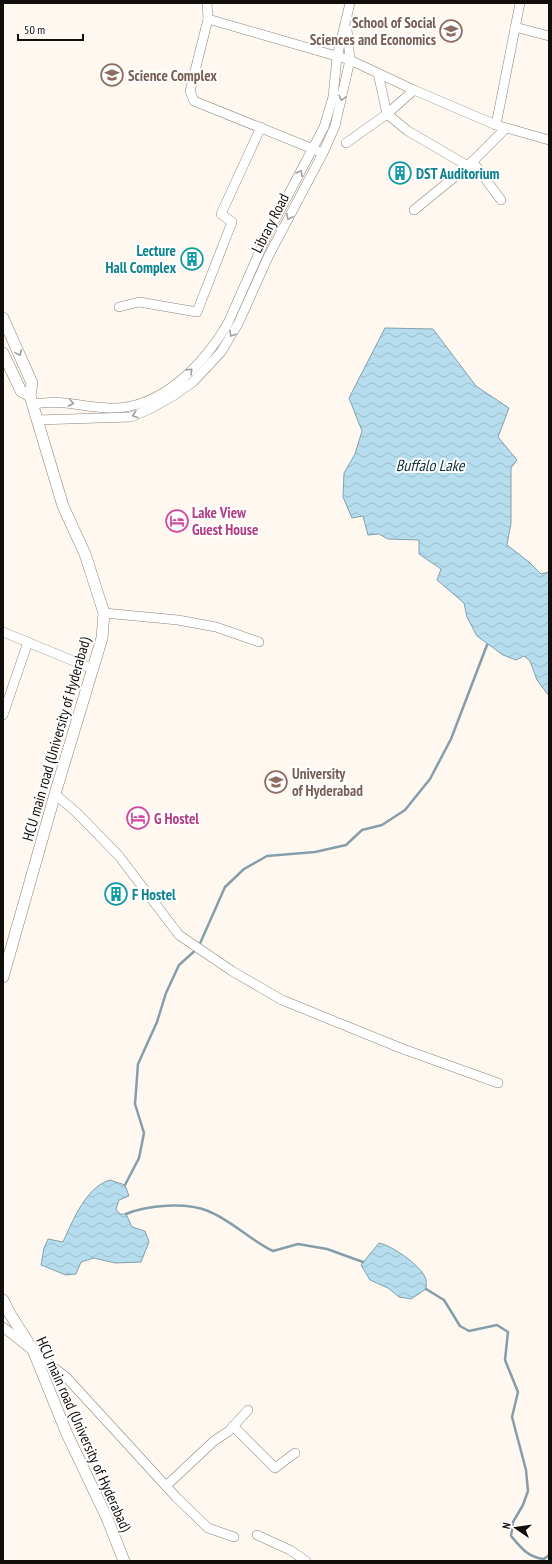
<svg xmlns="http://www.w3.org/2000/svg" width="552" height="1564" font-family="'PT Sans Narrow',sans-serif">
  <defs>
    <pattern id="water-waves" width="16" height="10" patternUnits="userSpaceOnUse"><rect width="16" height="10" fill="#b6ddee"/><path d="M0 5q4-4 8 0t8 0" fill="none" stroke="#9bbccb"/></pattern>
  </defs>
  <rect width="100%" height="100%" fill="#fef8f1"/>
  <g fill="url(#water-waves)" stroke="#859faa">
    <path d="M 385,328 L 433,329 L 476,386 L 509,408 L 498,437 L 517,460 L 511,468 L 511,523 L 507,545 L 529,562 L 541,574 L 549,572 L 549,696 L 537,680 L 530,661 L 524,656 L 516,660 L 503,655 L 477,636 L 467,617 L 464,603 L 437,580 L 441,569 L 419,554 L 419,540 L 388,539 L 379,534 L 368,535 L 363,516 L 352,518 L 343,497 L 344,473 L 355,454 L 362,431 L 349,398 Z"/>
    <path d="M 110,1180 L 125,1185 L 129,1196 L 119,1200 L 116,1209 L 120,1214 L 126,1214 L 132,1227 L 145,1231 L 149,1242 L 141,1262 L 115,1263 L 94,1258 L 81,1262 L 76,1274 L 66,1275 L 41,1265 L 44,1248 L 48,1239 L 63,1242 C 73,1220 86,1187 110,1180 Z"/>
    <path d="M 379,1243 C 391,1245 420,1265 425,1277 C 427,1280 426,1285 426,1289 L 411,1299 L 399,1297 L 388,1288 L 370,1280 L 361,1265 Z"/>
  </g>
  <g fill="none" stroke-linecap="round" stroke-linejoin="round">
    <g stroke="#859faa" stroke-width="2.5">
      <path d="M 125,1185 L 139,1158 L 144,1133 L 135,1104 L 138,1064 L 157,1022 L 166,993 L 179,965 L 198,948 L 225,887 L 244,869 L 267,856 L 315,852 L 346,845 L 362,830 L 382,825 L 405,810 L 430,779 L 451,739 L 487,645"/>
      <path d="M 126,1214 C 147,1205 186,1202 208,1211 C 231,1220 250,1240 273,1251 L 298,1244 L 327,1249 L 363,1262"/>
      <path d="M 426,1289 L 444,1300 L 460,1326 L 469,1331 L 497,1325 L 508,1332 L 505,1360 L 518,1392 L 512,1417 L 526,1470 L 528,1491 L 523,1505 L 513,1522 L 511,1536 C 521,1548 528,1557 544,1559 L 549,1555"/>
    </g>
    <g stroke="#8d8379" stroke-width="10">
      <g id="minor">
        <path d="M 207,3 L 208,19"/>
        <path d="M 520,3 L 496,125 L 549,140"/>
        <path d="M 515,27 L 549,36"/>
        <path d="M 378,73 L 387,114 L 408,131 L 468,166 L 506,128"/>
        <path d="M 346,143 L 387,114 L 414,90"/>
        <path d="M 318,151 L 194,101 L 190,91 L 208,19 L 350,60 L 414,90 L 496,125"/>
        <path d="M 472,161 L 501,200"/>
        <path d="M 414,210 L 468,166"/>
        <path d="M 119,307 L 139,302 L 197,312 L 232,222 L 221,214 L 261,127"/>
        <path d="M 32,404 C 63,399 80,407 109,408 C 161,410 204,364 228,323 L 267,235 L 324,127 L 333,97 L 337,57 L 350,3"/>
        <path d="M 37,420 L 131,417 L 150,409 L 173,396 L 193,382 L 221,352 L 238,324 L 269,255 L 323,153 L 335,126 L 350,60 L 347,29"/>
        <path d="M 104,613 L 178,620 L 216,627 L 259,642"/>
        <path d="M 3,632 L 93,669"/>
        <path d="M 3,715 L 28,642"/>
        <path d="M 55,794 L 77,813 L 119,856 L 179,935 L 232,971 L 282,1000 L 403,1049 L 498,1083"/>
        <path d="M 3,1327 L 67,1378 L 176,1497 L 208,1528 L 234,1537"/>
        <path d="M 233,1426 L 275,1468 L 295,1453"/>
        <path d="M 166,1486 L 214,1441 L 229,1431 L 248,1410"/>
        <path d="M 257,1535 L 290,1550 L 306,1561"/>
      </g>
    </g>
    <g stroke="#8d8379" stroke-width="12">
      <g id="tertiary">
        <path d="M 3,318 L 32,383 L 30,396 L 63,506 L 85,554 L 104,613 L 102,638 L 55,794 L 3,977"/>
        <path d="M 3,353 L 21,391 L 30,396"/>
        <path d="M 3,1300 L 10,1314 L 33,1350 L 67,1434 L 107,1518 L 124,1561"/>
      </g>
    </g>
    <use href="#minor" stroke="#fff" stroke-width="9"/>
    <use href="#tertiary" stroke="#fff" stroke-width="11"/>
  </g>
  <defs><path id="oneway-chevron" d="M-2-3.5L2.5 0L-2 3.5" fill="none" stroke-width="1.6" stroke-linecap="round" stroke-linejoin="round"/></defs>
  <g stroke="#a09f9d">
    <use href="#oneway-chevron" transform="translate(342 98) rotate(104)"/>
    <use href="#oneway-chevron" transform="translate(300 173) rotate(-61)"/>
    <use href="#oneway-chevron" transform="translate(289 217) rotate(118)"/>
    <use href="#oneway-chevron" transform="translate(232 334) rotate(122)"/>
    <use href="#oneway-chevron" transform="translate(19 353) rotate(66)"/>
    <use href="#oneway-chevron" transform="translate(190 371) rotate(-44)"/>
    <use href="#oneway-chevron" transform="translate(71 403) rotate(11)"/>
    <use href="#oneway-chevron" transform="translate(135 415) rotate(162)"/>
  </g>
  <defs>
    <g id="university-ring" transform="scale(1.15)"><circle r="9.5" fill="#fff" stroke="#8d6e63" stroke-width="1.5"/><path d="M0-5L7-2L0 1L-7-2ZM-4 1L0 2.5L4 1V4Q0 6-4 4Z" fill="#8d6e63"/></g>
    <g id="building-ring" transform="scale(1.15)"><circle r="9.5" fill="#fff" stroke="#0f9aa8" stroke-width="1.5"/><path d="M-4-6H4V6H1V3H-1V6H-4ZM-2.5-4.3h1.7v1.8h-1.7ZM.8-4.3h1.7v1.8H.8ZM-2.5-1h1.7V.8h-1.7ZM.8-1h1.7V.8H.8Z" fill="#0f9aa8"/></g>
    <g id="hotel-ring" transform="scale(1.15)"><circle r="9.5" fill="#fff" stroke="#d1479c" stroke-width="1.5"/><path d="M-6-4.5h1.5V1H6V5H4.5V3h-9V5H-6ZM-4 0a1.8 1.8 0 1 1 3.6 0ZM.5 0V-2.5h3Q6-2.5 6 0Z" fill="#d1479c"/></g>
  </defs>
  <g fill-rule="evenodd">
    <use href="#university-ring" x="451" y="31"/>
    <use href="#university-ring" x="112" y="75"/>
    <use href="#building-ring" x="400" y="173"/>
    <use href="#building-ring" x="192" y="259"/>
    <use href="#hotel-ring" x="177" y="521"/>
    <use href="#university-ring" x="276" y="782"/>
    <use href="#hotel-ring" x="138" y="818"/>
    <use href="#building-ring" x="116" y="894"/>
  </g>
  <g text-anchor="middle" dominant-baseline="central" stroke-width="4" stroke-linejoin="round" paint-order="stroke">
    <g font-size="15" font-weight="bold" fill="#785e54" stroke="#fff" text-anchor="start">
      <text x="436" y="22" text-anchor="end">School of Social<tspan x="436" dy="17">Sciences and Economics</tspan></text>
      <text x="128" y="75">Science Complex</text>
      <text x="292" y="773">University<tspan x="292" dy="17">of Hyderabad</tspan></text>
    </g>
    <g font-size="15" font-weight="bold" fill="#0d838f" stroke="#fff" text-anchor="start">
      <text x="416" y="173">DST Auditorium</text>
      <text x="176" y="250" text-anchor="end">Lecture<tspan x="176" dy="17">Hall Complex</tspan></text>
      <text x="132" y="894">F Hostel</text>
    </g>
    <g font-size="15" fill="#120e0b" stroke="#fff">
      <text transform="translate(270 223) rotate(-63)">Library Road</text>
      <text transform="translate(56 739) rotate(-74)">HCU main road (University of Hyderabad)</text>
      <text transform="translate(84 1434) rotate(66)">HCU main road (University of Hyderabad)</text>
    </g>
    <g font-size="15" font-weight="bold" fill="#b23c85" stroke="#fff" text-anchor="start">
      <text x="192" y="512">Lake View<tspan x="192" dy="17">Guest House</tspan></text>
      <text x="154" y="818">G Hostel</text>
    </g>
    <g font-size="16" font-style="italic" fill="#0e313e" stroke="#fff">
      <text x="430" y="465">Buffalo Lake</text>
    </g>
  </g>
  <rect width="552" height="1564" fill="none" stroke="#120e0b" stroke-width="8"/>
  <g transform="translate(516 1528) rotate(283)" stroke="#ffffff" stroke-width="3" paint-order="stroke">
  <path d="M0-3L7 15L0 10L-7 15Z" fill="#120e0b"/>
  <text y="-6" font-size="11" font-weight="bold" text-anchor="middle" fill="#120e0b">N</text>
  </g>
  <path d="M18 34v6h65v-6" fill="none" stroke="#120e0b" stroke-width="2"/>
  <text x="24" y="34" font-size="12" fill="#120e0b" stroke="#ffffff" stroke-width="3" paint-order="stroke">50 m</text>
</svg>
